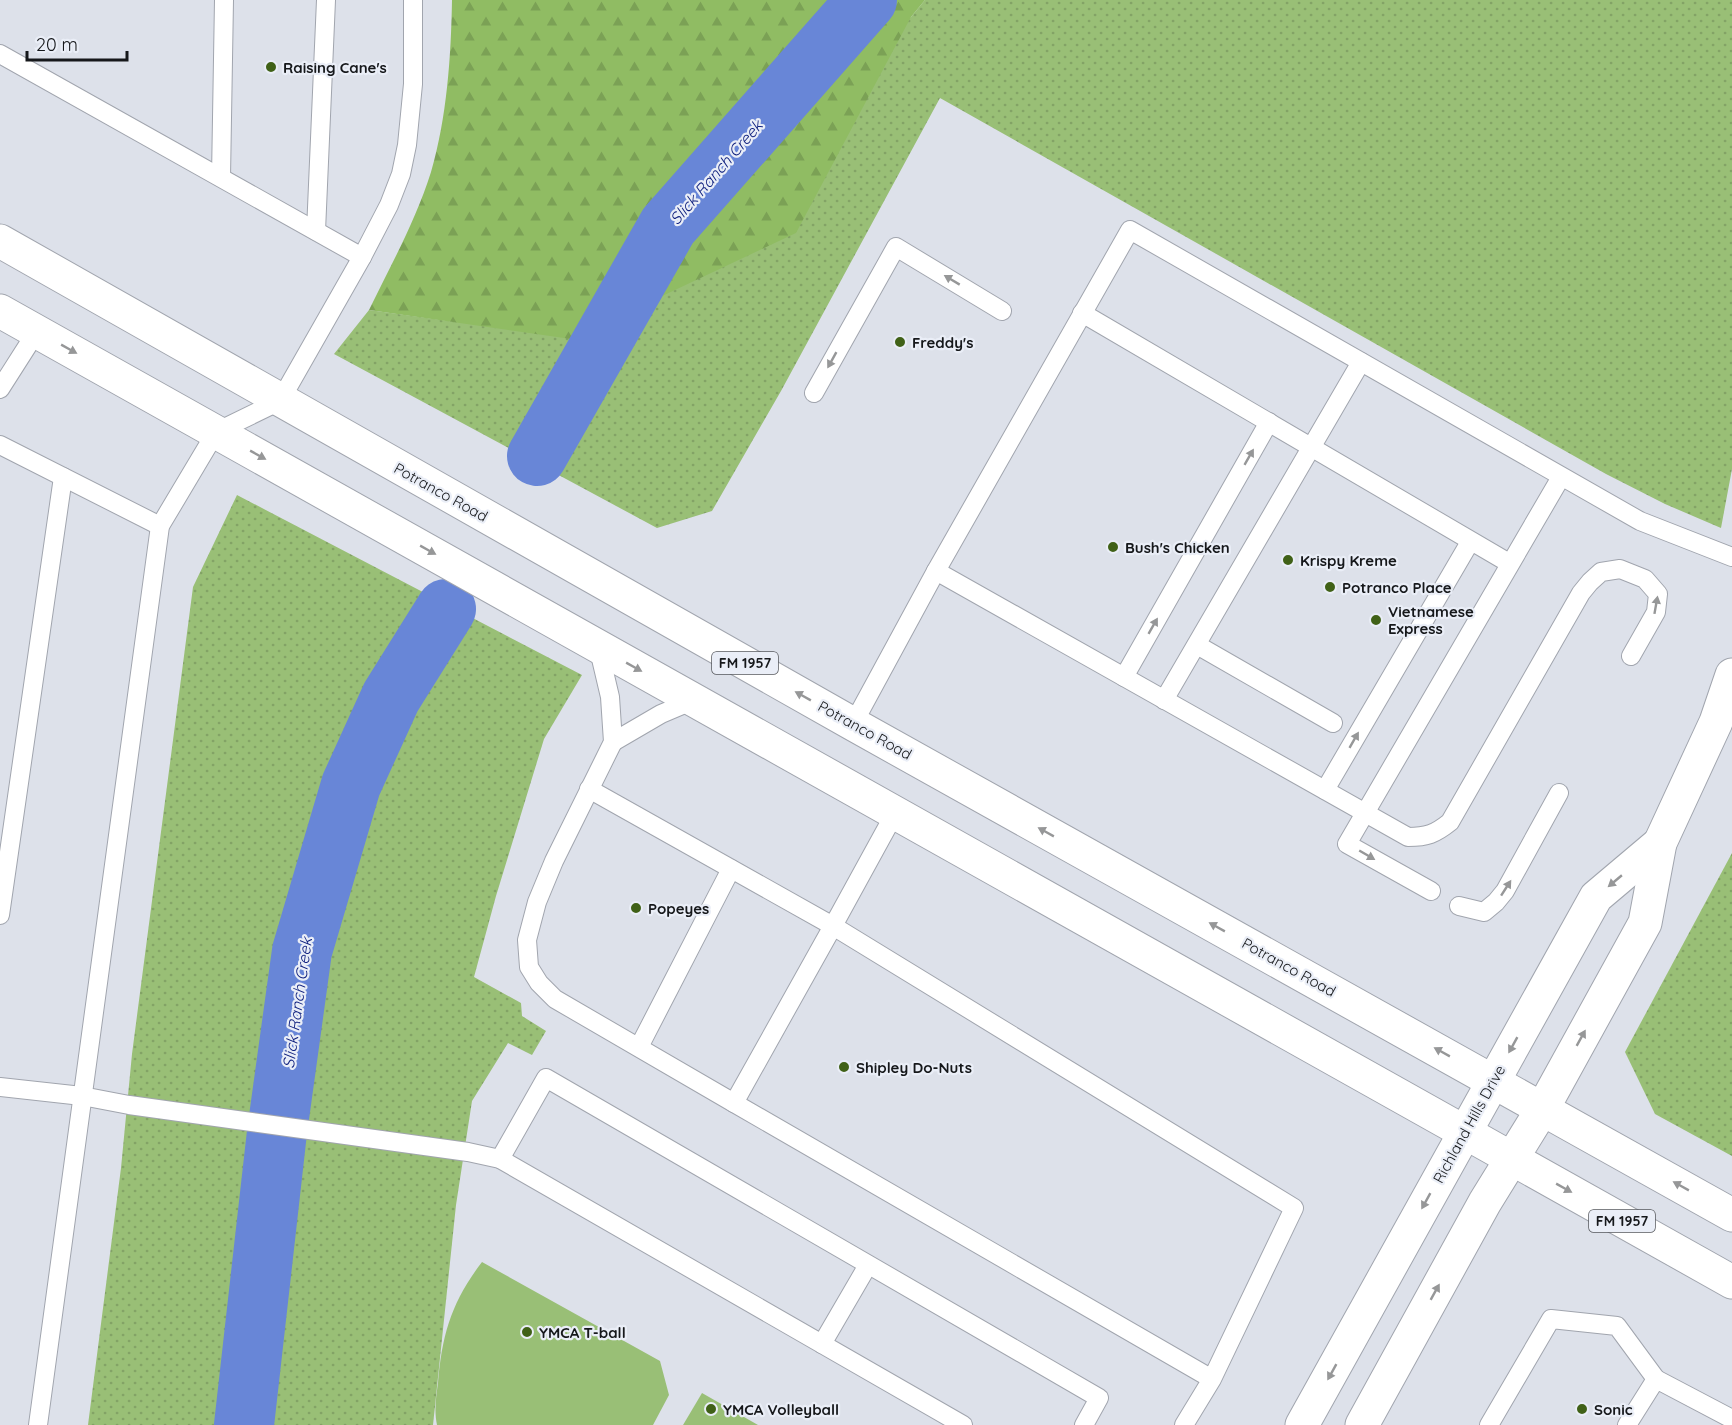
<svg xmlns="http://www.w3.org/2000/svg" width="1732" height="1425" font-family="Quicksand,sans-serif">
  <defs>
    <pattern id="grass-dots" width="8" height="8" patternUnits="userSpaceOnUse" patternTransform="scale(1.5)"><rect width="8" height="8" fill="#99bf76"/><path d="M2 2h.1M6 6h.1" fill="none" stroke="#83a366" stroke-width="1.8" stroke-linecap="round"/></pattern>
    <pattern id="forest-firs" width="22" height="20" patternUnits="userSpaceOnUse" patternTransform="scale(1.5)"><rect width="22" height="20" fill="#90bc63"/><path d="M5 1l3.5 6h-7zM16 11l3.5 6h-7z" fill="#7ba155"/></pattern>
  </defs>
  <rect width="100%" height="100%" fill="#dde1ea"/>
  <g fill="url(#grass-dots)">
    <path d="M 925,0 L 1732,0 L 1732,469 L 1721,528 L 1665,504 L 1606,474 L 940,98 L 781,391 L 712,511 L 657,528 L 334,354 L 369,310 L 456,322 L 911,17 Z"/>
    <path d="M 237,495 L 582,675 L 544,739 L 496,896 L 474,977 L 521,1003 L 522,1016 L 546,1031 L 532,1055 L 508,1043 L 472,1101 L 456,1205 L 433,1425 L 88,1425 L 121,1168 L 132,1054 L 193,587 Z"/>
    <path d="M 1732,853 L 1732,1156 L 1655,1114 L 1625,1052 Z"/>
  </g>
  <path fill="url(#forest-firs)" d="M 452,0 L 925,0 L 911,17 L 796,233 L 571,339 L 369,310 C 391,265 416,220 431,172 C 447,117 451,57 452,0 Z"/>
  <g fill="#99bf76">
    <path d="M 482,1262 L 660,1361 L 669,1395 L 653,1425 L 437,1425 C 434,1411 436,1397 438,1383 C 442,1334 452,1301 482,1262 Z"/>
    <path d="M 702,1393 L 758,1425 L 683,1425 Z"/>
  </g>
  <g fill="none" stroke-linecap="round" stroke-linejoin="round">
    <g stroke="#6886d7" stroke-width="60">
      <path d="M 537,456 L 668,226 L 867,0"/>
      <path d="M 244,1425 L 277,1132 L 302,951 L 351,785 L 391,697 L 446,609"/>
    </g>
    <g stroke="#a1a5ae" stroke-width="20">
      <g id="service">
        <path d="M 0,54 L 362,257"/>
        <path d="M 221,177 L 224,0"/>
        <path d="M 316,231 L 326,0"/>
        <path d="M 1082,313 L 1509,563"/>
        <path d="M 0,389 L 37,331"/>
        <path d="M 814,393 L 896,247 L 1002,311"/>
        <path d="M 0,445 L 160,526"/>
        <path d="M 936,571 L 1408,837 C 1427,837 1435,834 1450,822 L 1581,593 L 1590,582 L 1601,572 L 1620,569 L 1645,579 L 1658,594 L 1656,612 L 1631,656"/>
        <path d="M 1197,645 L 1333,723"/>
        <path d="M 598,646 L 610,697 L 613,742 L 554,861 L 537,902 L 527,940 L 529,967 L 539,983 L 555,999 L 734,1103"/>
        <path d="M 1124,677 L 1269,422"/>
        <path d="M 1164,700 L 1361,362"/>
        <path d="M 853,724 L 936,571 L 1130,230 L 1640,521 L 1732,557"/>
        <path d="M 613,742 L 661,714 L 694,700"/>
        <path d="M 589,789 L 833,926 L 895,813"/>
        <path d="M 1325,790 L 1470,542"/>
        <path d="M 1431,891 L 1347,844 L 1561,477"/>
        <path d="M 1459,906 L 1484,912 L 1496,902 L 1505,891 L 1559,793"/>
        <path d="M 0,915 L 63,477"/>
        <path d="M 639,1047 L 731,869"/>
        <path d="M 0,1087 L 82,1096 L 129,1105 L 468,1152 L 500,1159 L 963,1425"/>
        <path d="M 500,1159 L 546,1078 L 1099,1398 L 1084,1425"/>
        <path d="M 822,1344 L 868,1265"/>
        <path d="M 38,1425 L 160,526 L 216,432 L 280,401 L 362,257 L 389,205 L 401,174 L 407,145 L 413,84 L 413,0"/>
        <path d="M 1184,1425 L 1212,1379 L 1294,1208 L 833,926 L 734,1103 L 1212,1379"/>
        <path d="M 1489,1425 L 1551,1319 L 1617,1326 L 1656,1379"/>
        <path d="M 1627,1425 L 1656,1379 L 1732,1419"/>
      </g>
    </g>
    <g stroke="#a1a5ae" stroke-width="35">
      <g id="tertiary">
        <path d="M 1302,1425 L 1596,897 L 1660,843"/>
        <path d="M 1362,1425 L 1485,1202 L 1543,1108 L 1645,923 L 1660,843 L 1716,722 L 1732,675"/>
      </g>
    </g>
    <g stroke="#a1a5ae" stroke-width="35">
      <g id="primary">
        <path d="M 0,241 L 853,724 L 1732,1215"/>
        <path d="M 0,311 L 1732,1282"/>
      </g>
    </g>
    <use href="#service" stroke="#fff" stroke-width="18"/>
    <use href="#tertiary" stroke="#fff" stroke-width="33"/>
    <use href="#primary" stroke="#fff" stroke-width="33"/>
  </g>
  <defs><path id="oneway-solid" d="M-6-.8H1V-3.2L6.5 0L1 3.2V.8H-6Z" transform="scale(1.5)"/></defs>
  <g fill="#969798">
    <use href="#oneway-solid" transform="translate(952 280) rotate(-149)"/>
    <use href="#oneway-solid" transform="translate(69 349) rotate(29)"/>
    <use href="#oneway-solid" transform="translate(832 360) rotate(119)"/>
    <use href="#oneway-solid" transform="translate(258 455) rotate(29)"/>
    <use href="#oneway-solid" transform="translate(1249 457) rotate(-60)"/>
    <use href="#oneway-solid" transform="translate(428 550) rotate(29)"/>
    <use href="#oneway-solid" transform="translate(1656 605) rotate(-80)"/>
    <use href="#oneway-solid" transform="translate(1153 626) rotate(-60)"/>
    <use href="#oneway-solid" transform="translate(634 667) rotate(29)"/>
    <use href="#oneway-solid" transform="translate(803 696) rotate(-151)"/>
    <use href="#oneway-solid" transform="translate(1354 740) rotate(-60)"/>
    <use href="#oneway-solid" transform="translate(1046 832) rotate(-151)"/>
    <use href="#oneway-solid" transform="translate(1367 855) rotate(30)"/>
    <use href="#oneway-solid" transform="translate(1615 881) rotate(140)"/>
    <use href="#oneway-solid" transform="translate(1506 888) rotate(-57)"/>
    <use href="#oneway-solid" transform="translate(1217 927) rotate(-151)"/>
    <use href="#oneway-solid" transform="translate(1581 1038) rotate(-61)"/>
    <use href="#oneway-solid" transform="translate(1513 1045) rotate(119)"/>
    <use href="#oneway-solid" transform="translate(1442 1052) rotate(-151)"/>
    <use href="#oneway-solid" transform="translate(1681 1186) rotate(-151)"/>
    <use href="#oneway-solid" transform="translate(1564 1188) rotate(29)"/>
    <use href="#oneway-solid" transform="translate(1426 1201) rotate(119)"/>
    <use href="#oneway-solid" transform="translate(1435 1292) rotate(-61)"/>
    <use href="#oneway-solid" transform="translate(1332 1372) rotate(119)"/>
  </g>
  <g fill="#406117" stroke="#eaeef7" stroke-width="2">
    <circle cx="271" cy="67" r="6"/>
    <circle cx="900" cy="342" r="6"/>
    <circle cx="1113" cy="547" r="6"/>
    <circle cx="1288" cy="560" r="6"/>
    <circle cx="1330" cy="587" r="6"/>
    <circle cx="1376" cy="620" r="6"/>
    <circle cx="636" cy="908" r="6"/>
    <circle cx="844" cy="1067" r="6"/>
    <circle cx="527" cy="1332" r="6"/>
    <circle cx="711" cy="1409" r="6"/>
    <circle cx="1582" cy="1409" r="6"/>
  </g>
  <g text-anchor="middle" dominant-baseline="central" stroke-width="4.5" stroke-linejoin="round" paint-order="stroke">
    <g fill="#eaeef7" stroke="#56585d" stroke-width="1.5">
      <rect x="712" y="652" width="66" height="22" rx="4.5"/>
      <rect x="1589" y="1210" width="66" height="22" rx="4.5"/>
    </g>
    <g font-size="14" font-weight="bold" fill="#16181b">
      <text x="745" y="663">FM 1957</text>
      <text x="1622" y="1221">FM 1957</text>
    </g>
    <g font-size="15" font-weight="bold" fill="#16181b" stroke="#eaeef7" text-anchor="start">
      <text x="283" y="67">Raising Cane's</text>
      <text x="912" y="342">Freddy's</text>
      <text x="1125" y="547">Bush's Chicken</text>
      <text x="1300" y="560">Krispy Kreme</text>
      <text x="1342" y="587">Potranco Place</text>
      <text x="1388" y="611">Vietnamese<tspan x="1388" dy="17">Express</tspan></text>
      <text x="648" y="908">Popeyes</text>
      <text x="856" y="1067">Shipley Do-Nuts</text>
      <text x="539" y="1332">YMCA T-ball</text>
      <text x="723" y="1409">YMCA Volleyball</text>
      <text x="1594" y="1409">Sonic</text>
    </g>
    <g font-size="15" fill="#16181b" stroke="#eaeef7">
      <text transform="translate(441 492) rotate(29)">Potranco Road</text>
      <text transform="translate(865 730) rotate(29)">Potranco Road</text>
      <text transform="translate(1289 967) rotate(29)">Potranco Road</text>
      <text transform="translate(1469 1124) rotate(-61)">Richland Hills Drive</text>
    </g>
    <g font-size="16" font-style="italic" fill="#10217f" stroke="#eaeef7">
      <text transform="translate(716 172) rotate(-49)">Slick Ranch Creek</text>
      <text transform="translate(297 1003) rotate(-82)">Slick Ranch Creek</text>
    </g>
  </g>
  <path d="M27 51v9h100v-9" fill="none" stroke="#16181b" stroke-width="3"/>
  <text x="36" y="51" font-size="18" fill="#16181b" stroke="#eaeef7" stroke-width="4.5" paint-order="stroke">20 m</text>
</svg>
